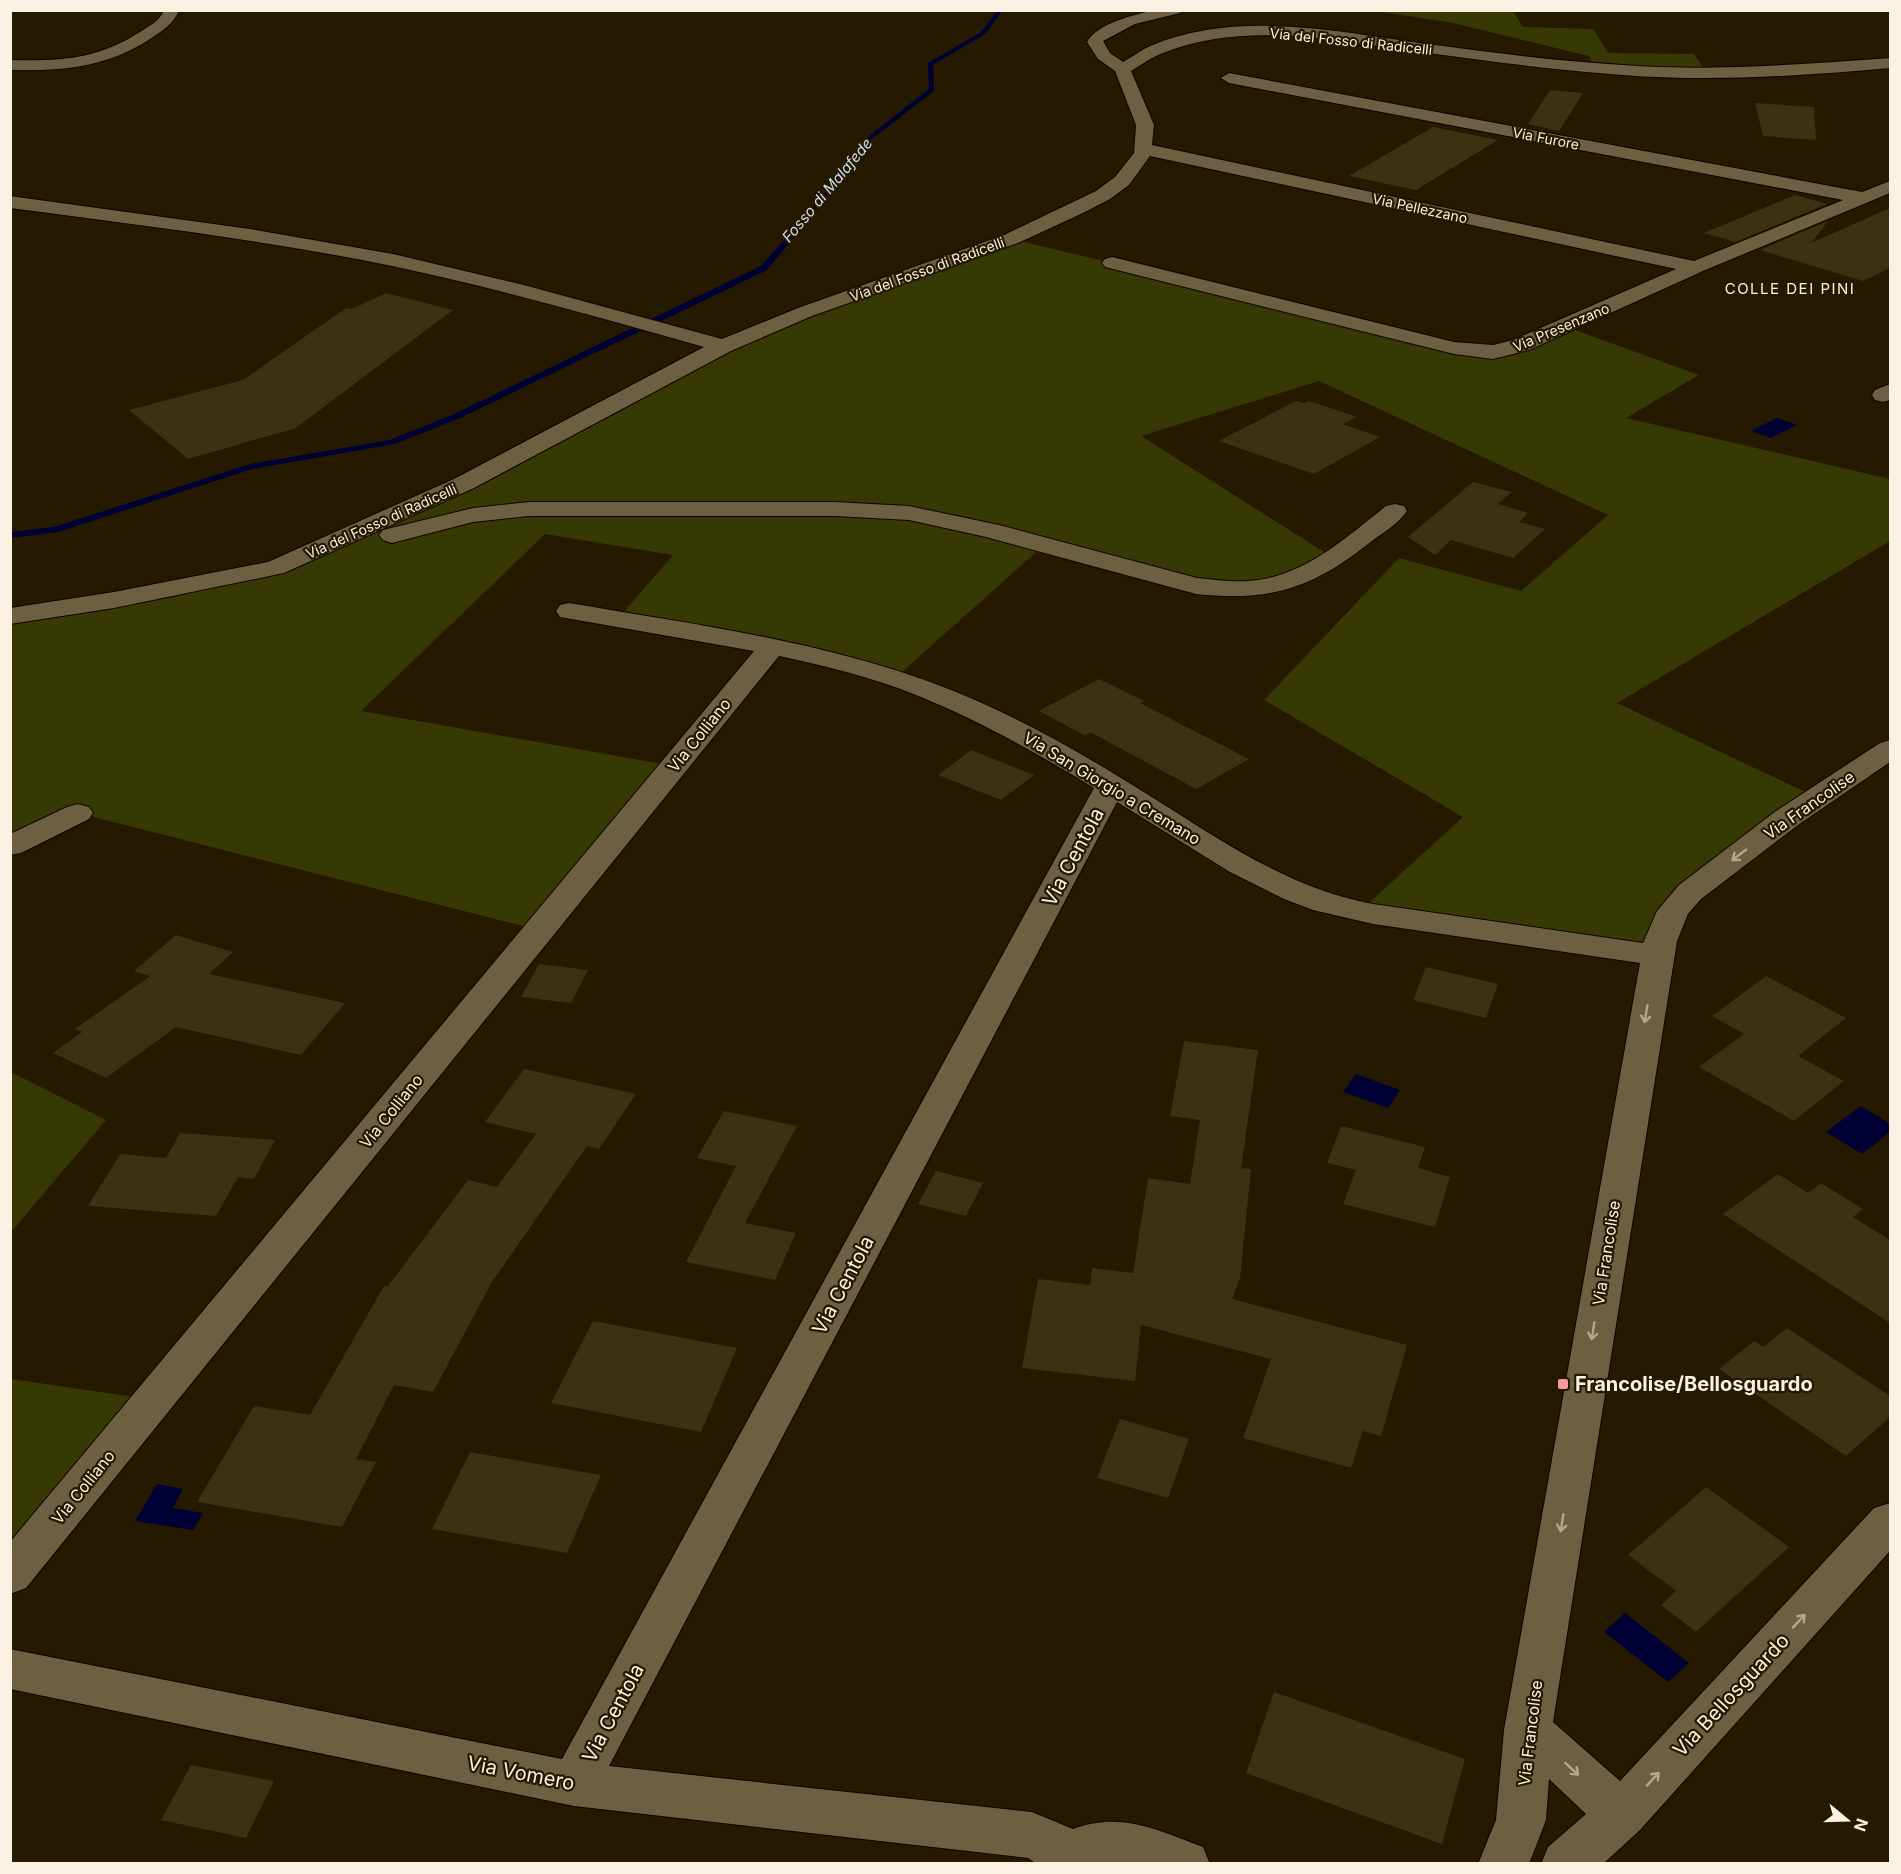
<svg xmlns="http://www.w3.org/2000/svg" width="1901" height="1874" font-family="Inter,sans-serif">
  <rect width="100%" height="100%" fill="#251900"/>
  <g fill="#373905">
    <path d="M 1376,11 L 1513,11 L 1523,27 L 1593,29 L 1608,53 L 1694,54 L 1707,73 L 1594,68 L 1589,56 L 1453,23 Z"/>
    <path d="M 1011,239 L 1486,352 L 1564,326 L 1699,375 L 1626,418 L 1890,479 L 1890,541 L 1617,703 L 1818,798 L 1678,904 L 1656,955 L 1360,911 L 1463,817 L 1264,700 L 1399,558 L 1521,591 L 1608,515 L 1319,381 L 1141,436 L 1335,559 L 1293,580 L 1196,586 L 1044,545 L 894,679 L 617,620 L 673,555 L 545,534 L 361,711 L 674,766 L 539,930 L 78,813 L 11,846 L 11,616 L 275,568 L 439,496 L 723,346 Z"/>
    <path d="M 11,1072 L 106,1120 L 11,1232 Z"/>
    <path d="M 11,1379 L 155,1400 L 11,1575 Z"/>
  </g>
  <g fill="#000035">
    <path d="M 1777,418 L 1797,425 L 1771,438 L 1751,431 Z"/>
    <path d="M 1356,1074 L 1400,1090 L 1388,1108 L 1343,1092 Z"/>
    <path d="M 1861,1106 L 1890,1124 L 1890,1132 L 1862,1154 L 1826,1132 Z"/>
    <path d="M 157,1484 L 183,1489 L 173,1508 L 203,1513 L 193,1530 L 135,1521 Z"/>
    <path d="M 1625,1613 L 1689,1663 L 1668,1682 L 1604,1632 Z"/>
  </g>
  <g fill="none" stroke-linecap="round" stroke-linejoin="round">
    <path fill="#000035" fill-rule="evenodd" d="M 998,10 L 1003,10 L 985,34 L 933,65 L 934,91 L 868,142 L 813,214 L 767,270 L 460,418 L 395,444 L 252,469 L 58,532 L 10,538 L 10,532 L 54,527 L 250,464 L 390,440 L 454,414 L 761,266 L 809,212 L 864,140 L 929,89 L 928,63 L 981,32 Z"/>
  </g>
  <g fill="#3d3114">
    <path d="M 1550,90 L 1583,93 L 1559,131 L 1528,124 Z"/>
    <path d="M 1755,103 L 1814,107 L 1816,140 L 1763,136 Z"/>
    <path d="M 1433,127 L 1498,140 L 1416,190 L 1349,176 Z"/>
    <path d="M 1795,195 L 1827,204 L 1735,242 L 1704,233 Z"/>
    <path d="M 1890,208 L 1890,268 L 1863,281 L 1760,250 L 1828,221 L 1811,243 Z"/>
    <path d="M 386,293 L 453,310 L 296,428 L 188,459 L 129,410 L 243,380 L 346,308 L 352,309 Z"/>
    <path d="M 1296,401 L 1304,403 L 1309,401 L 1357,417 L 1343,424 L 1380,437 L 1314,474 L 1219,441 Z"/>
    <path d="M 1473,482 L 1512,492 L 1498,504 L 1528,513 L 1519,522 L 1545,529 L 1513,558 L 1451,540 L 1435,555 L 1408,537 Z"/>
    <path d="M 1099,679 L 1144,701 L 1140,703 L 1249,759 L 1196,789 L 1090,732 L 1086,736 L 1039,711 Z"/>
    <path d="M 971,750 L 1034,775 L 1001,800 L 938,775 Z"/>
    <path d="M 176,935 L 233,952 L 209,974 L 345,1003 L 301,1055 L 176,1027 L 106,1078 L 53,1053 L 82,1032 L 75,1029 L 150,976 L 134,971 Z"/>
    <path d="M 539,964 L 588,970 L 571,1003 L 521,997 Z"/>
    <path d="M 1426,967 L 1498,984 L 1486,1018 L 1413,1000 Z"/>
    <path d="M 1766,976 L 1846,1018 L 1798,1056 L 1844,1081 L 1794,1121 L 1699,1067 L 1744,1034 L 1712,1016 Z"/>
    <path d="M 1184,1041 L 1258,1050 L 1241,1168 L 1251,1169 L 1240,1278 L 1232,1299 L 1407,1345 L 1381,1436 L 1363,1431 L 1351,1468 L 1243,1438 L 1271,1359 L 1141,1325 L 1135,1381 L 1022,1368 L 1038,1279 L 1090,1285 L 1092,1268 L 1133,1273 L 1148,1178 L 1190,1184 L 1200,1120 L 1170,1116 Z"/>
    <path d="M 524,1069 L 636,1094 L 599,1149 L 587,1146 L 492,1282 L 433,1392 L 394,1385 L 356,1459 L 376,1462 L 342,1527 L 197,1502 L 254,1406 L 310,1415 L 384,1286 L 388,1286 L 468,1180 L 497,1187 L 536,1134 L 485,1122 Z"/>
    <path d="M 724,1111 L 797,1126 L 745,1223 L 796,1233 L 775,1280 L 686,1262 L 736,1166 L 697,1158 Z"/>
    <path d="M 1341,1126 L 1425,1147 L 1418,1168 L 1450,1177 L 1435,1227 L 1343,1204 L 1356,1170 L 1327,1163 Z"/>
    <path d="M 180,1133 L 275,1140 L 254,1179 L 238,1177 L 216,1216 L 88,1206 L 120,1154 L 166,1158 Z"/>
    <path d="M 936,1171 L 983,1183 L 966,1216 L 918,1204 Z"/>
    <path d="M 1778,1174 L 1808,1193 L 1821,1183 L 1863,1209 L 1853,1217 L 1890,1240 L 1890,1323 L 1723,1214 Z"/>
    <path d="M 593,1321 L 737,1348 L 701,1432 L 551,1403 Z"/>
    <path d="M 1787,1328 L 1890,1396 L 1890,1417 L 1846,1456 L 1719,1369 L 1754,1341 L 1763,1347 Z"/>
    <path d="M 1120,1419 L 1189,1439 L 1168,1498 L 1097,1478 Z"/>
    <path d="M 470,1452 L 601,1475 L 567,1553 L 432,1529 Z"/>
    <path d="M 1706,1487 L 1789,1547 L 1696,1632 L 1661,1605 L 1676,1591 L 1628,1555 Z"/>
    <path d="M 1274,1692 L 1465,1759 L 1442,1844 L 1246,1773 Z"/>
    <path d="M 191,1765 L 274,1781 L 246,1838 L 161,1820 Z"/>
  </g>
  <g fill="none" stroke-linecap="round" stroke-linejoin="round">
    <g stroke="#0e0400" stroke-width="2">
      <g id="minor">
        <path d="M 164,10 L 179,10 C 174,24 162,31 150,39 C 106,68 61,71 10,70 L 10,60 C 61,61 96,60 140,32 C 149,26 160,21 164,10 Z"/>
        <path d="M 1154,10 L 1182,10 L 1180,13 L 1135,24 L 1103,41 L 1110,53 L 1123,62 C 1132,57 1141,50 1150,46 C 1238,9 1338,32 1428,44 C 1493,53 1558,61 1623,65 C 1712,72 1801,64 1890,58 L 1890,68 C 1801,76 1712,82 1622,75 C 1557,70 1493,62 1428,53 C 1343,42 1246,19 1163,53 C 1152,57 1141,65 1131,71 L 1154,125 L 1152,145 L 1694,261 L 1843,200 L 1229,83 L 1221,78 L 1229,73 L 1862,192 L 1890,181 L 1890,193 L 1703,271 L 1529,350 L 1493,359 L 1454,354 L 1105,267 L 1102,263 L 1105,259 L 1112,257 L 1454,342 L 1493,345 L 1513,340 L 1676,269 L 1150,156 L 1129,185 L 1110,199 L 1083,213 L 1018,243 L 812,316 L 731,351 L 472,489 L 284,573 L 114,608 L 10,624 L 10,608 L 114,592 L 268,562 L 454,479 L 704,347 C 601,318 497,288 392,266 C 266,240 138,225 10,208 L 10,196 L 250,229 L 393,254 L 524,285 L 722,339 L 798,308 L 1004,235 L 1096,191 L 1115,177 L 1134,153 L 1136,125 L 1115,71 L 1098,59 L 1087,42 C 1097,23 1135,15 1154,10 Z"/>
        <path d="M 1890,384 L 1890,400 L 1883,402 L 1875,400 L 1872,395 L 1875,390 Z"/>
        <path d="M 529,502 L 835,502 L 909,506 L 999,525 L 1197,578 C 1217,580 1238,583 1258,580 C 1308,573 1348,536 1386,506 L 1395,504 L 1404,506 L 1407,511 C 1399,523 1384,532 1372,541 C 1313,588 1272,602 1196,594 L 986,537 L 909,520 L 835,516 L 529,516 L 473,522 L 392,543 L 383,540 L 379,535 L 383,530 L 473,508 Z"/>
        <path d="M 569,603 C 715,628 864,646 999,711 C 1054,737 1106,768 1158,801 C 1225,843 1293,890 1373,904 L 1643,943 L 1657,911 L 1679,885 L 1776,811 L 1880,743 L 1890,740 L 1890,762 L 1798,825 L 1701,899 L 1688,914 L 1677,941 L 1553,1722 L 1620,1781 L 1874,1508 L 1890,1503 L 1890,1551 L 1640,1830 L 1603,1864 L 1541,1864 L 1548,1847 L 1586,1814 L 1549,1779 L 1546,1820 L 1529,1864 L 1478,1864 L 1496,1820 L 1504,1730 L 1640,963 L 1373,924 L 1313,910 L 1284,899 L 1230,872 L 1117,802 L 609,1766 L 1032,1812 L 1073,1829 C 1120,1811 1158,1830 1203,1847 L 1210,1864 L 1037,1864 L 1028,1858 L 574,1806 L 10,1689 L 10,1649 L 562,1759 L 1094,788 C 1037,753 978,720 916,695 C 872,677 825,666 779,656 L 26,1588 L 10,1594 L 10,1542 L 754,651 L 560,617 L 556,611 L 560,605 Z"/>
        <path d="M 78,804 L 89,807 L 93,813 L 89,819 L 21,853 L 10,855 L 10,834 L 67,807 Z"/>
      </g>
    </g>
    <use href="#minor" fill="#6c5f42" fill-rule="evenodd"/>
  </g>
  <defs><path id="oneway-shaft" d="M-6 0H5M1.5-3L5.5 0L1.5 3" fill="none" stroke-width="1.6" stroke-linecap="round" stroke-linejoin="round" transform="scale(1.5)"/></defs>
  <g stroke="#b2a892">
    <use href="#oneway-shaft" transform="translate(1739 855) rotate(143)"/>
    <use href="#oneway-shaft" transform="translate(1646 1014) rotate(99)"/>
    <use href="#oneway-shaft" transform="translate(1593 1331) rotate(99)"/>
    <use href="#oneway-shaft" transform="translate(1562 1523) rotate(99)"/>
    <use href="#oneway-shaft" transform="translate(1799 1621) rotate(-47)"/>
    <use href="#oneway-shaft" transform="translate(1572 1769) rotate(42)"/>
    <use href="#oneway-shaft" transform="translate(1653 1779) rotate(-47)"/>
  </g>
  <rect fill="#f49aa0" stroke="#251900" stroke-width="2" x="1557" y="1378" width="12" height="12" rx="3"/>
  <g text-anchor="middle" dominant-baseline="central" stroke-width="4.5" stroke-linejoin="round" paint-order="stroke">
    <g font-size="14" fill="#f9f1e1" stroke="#251900">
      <text transform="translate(1351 41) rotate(6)">Via del Fosso di Radicelli</text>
      <text transform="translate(1546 138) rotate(11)">Via Furore</text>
      <text transform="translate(1420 208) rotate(12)">Via Pellezzano</text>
      <text transform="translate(927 269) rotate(-20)">Via del Fosso di Radicelli</text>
      <text transform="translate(1561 327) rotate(-23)">Via Presenzano</text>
      <text transform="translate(381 521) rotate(-24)">Via del Fosso di Radicelli</text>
    </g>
    <g font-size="15" font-style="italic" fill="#cedbed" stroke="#251900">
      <text transform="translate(827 190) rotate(-50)">Fosso di Malafede</text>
    </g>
    <g font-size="15" letter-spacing="1.5" fill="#f9f1e1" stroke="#251900">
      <text x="1790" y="288">COLLE DEI PINI</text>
    </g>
    <g font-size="16" fill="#f9f1e1" stroke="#251900">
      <text transform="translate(699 735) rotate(-51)">Via Colliano</text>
      <text transform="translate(1112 788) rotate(31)">Via San Giorgio a Cremano</text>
      <text transform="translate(1809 805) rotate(-35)">Via Francolise</text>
      <text transform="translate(391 1111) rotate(-51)">Via Colliano</text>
      <text transform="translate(1606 1253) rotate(-81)">Via Francolise</text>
      <text transform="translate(83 1487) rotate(-51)">Via Colliano</text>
      <text transform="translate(1530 1733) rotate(-83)">Via Francolise</text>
    </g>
    <g font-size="20" fill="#f9f1e1" stroke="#251900">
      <text transform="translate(1073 857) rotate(-62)">Via Centola</text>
      <text transform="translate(843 1285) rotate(-62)">Via Centola</text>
      <text transform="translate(1731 1695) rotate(-47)">Via Bellosguardo</text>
      <text transform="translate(613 1713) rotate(-62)">Via Centola</text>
      <text transform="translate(521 1773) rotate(11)">Via Vomero</text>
    </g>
    <g font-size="20" font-weight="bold" fill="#f9f1e1" stroke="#251900" text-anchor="start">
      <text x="1575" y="1384">Francolise/Bellosguardo</text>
    </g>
  </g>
  <rect width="1901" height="1874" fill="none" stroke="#f9f1e1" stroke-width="24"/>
  <g transform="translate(1847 1820) rotate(109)" stroke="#251900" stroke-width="4.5" paint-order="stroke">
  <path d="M0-4.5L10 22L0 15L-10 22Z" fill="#f9f1e1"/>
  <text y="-9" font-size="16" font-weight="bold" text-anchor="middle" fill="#f9f1e1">N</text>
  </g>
</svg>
